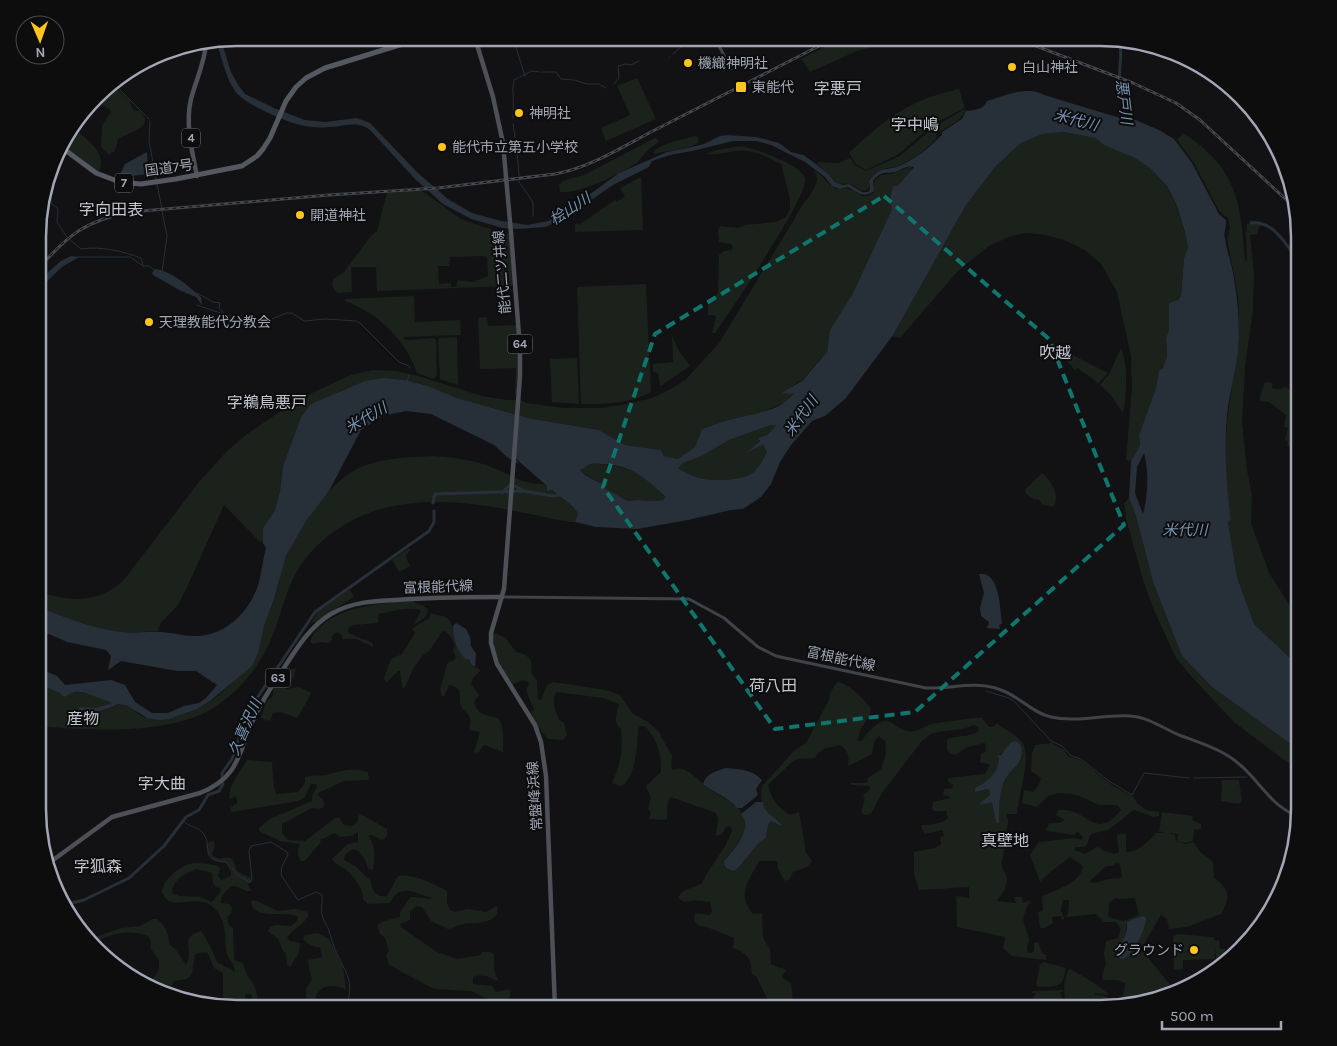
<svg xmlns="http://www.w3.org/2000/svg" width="1337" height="1046" font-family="Karla,'Noto Sans JP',sans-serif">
  <rect width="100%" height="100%" fill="#121214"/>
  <g fill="#1a221b" fill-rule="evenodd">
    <path d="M 850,38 L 904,38 L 905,39 L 857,51 L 810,72 L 801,59 L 829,45 Z"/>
    <path d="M 637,78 L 656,119 L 606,141 L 601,128 L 630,115 L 617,86 Z"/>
    <path d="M 111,84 L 129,100 L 134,111 L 140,111 C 156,128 129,132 118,139 L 115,151 L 109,155 L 101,147 L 102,125 L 111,112 L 109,109 L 94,100 L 106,87 Z"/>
    <path d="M 959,89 L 965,108 L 937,122 L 897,155 L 866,170 L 856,164 L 849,153 C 885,119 909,100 959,89 Z"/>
    <path d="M 963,110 L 966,110 L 959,120 L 936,134 L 937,137 L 935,140 C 924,151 914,159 900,165 C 885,171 882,165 869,180 L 869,188 C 861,195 859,187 851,184 C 847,183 843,185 839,183 C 833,181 822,169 817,164 L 819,162 L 839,163 L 850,158 L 855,165 L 866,171 L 900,156 L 934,127 Z"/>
    <path d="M 72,128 C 85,137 108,153 99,171 L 97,171 L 60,149 L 64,137 Z"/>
    <path d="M 1064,132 L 1095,138 L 1104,144 L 1135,158 L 1152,170 L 1166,185 L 1177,207 L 1185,232 L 1188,247 L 1184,258 L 1181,296 L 1178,300 L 1169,303 L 1169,330 L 1166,338 L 1167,356 L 1163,368 L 1159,370 L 1156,388 L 1139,435 L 1140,445 L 1131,461 L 1126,460 L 1132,387 L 1131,356 L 1117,292 L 1101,264 L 1085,250 L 1064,240 L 1046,235 L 1026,233 L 1011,236 L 989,246 L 958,271 L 900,338 L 892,336 L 966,205 L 996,166 L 1021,143 L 1043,134 Z"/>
    <path d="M 1183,133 C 1237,168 1241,202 1245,261 L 1247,260 L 1246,230 L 1250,233 L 1247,230 L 1247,224 L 1249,224 L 1250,220 L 1261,222 L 1257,234 L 1250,235 L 1254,273 L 1253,309 L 1245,367 L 1242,422 L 1247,470 L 1252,496 L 1251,523 L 1269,573 L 1294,612 L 1290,615 L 1295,628 L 1299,632 L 1299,663 L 1288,656 L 1254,624 L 1237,577 L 1228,522 L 1231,520 L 1226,486 L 1225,451 L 1228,412 L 1239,342 L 1239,321 L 1238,295 L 1227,239 L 1230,228 L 1228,218 L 1223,215 L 1218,209 L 1194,163 L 1177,140 Z"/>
    <path d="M 695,136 L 698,137 L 699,141 C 693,150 667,150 655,154 L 653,153 C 658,144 684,139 695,136 Z"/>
    <path d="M 655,138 L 659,140 C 657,145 652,146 648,150 C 643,154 640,161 635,164 C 619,174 578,195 560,192 L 559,185 L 563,181 L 586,174 Z"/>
    <path d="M 741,146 C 754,148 801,165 805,178 C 810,193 737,301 724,320 L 715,333 L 712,333 L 716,317 L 714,315 L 708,315 L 708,299 L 716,296 L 718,292 L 719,255 L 724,251 L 732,250 L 733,247 L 731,244 L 719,242 L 718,230 L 720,226 L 737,228 L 745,225 L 776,222 L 786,217 L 790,209 L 790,198 L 781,164 C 767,157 751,148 734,151 C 725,153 716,155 706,154 L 713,151 Z"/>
    <path d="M 912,166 L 911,172 L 898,186 L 890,201 L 892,209 L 853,293 L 830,330 L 827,352 L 802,380 L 783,392 L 796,391 L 790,400 L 758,414 L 730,419 L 702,429 L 695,447 L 679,459 L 664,456 L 661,450 L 625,445 L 599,430 L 528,418 L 457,398 L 428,386 L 405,380 L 384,378 L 343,390 L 324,400 L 311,404 L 301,417 L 283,466 L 280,491 L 275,510 L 263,528 L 263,541 L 260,542 L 224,505 L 188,585 L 178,605 L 161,623 L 158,631 L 125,633 L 97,629 L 38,607 L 38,592 C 72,601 95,605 123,581 L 199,482 L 227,451 L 247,434 L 284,409 L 312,393 L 351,375 L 373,370 L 397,371 L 418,376 L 482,396 L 507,400 L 520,400 L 527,403 L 563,408 L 601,408 L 621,405 L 652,398 L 671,389 L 686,379 L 719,343 L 795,218 C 799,207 817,190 817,179 C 817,177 815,174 815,171 C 824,176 826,183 833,187 C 841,192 842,187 849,189 C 858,191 863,202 874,192 L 874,181 L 881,175 L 891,174 Z"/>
    <path d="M 641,177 L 643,230 L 575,232 L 575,225 L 577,223 L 579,225 L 615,200 L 617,202 L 625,196 L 620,188 Z"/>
    <path d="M 421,190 L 461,219 L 487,228 L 509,234 L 513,284 L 511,286 L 377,291 L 376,267 L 351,267 L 352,292 L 338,293 L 335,291 L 332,285 L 333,279 L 344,272 L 371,236 L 377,231 L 387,193 ZM 483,256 L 487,257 L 488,276 L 473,282 L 458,280 L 456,287 L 451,287 L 451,283 L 439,284 L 438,266 L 449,266 L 450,257 Z"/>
    <path d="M 646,284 L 651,392 C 630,404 604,404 581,404 L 577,287 Z"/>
    <path d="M 414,296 L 415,322 L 460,320 L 461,335 L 403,337 L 405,340 L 434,338 L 436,340 L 437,375 L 434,379 L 417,373 C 406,340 378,313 345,301 L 345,299 Z"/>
    <path d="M 487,317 L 488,326 L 517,325 L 519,365 L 517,395 L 515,395 L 516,368 L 480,369 L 478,318 Z"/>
    <path d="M 672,336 L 679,351 L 690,366 L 662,385 L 660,385 L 658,373 L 653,372 L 653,364 L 673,362 Z"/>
    <path d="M 457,337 L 458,385 L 440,379 L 438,340 L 439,338 Z"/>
    <path d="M 1057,347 L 1108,373 L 1107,374 L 1098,384 C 1092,377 1085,373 1077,368 L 1075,371 L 1071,365 L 1056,351 L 1055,349 Z"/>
    <path d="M 1121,348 C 1128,361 1127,399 1123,413 L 1110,394 L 1100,385 L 1109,374 Z"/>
    <path d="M 577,358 L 579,404 L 552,402 L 550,359 Z"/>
    <path d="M 1265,382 L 1273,383 L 1272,388 C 1275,390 1281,390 1284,387 L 1299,393 L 1298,462 L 1294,458 L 1295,446 L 1287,446 L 1288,441 L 1285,440 L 1288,428 L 1284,427 L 1286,415 L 1269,402 L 1260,401 L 1260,396 Z"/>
    <path d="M 771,425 L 777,426 L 767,435 L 758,438 L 760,440 L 749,451 L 763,445 L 767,452 C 763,459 760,467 754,472 C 743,481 708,482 695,477 C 689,475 683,471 678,468 L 683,463 L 702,456 L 729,440 Z"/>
    <path d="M 432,456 C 451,457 468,459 486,465 C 506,472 522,485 544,484 L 576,510 L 578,513 L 575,522 L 569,522 C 509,510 447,493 385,508 C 349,517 315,540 296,573 C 285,593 281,615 272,637 C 259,671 227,706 192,718 C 148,734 85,730 38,726 L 38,684 L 60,693 L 83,692 L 111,702 L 113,704 L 96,708 L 79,708 L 79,710 C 89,712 99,711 109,709 C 114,707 117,704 122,704 C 133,705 138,718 148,718 C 180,720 208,707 230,685 C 235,680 238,672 242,666 C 253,645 265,625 273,602 C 279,587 280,569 287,555 C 300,527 327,485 355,470 C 378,458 406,457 432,456 Z"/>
    <path d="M 590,464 C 613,463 635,469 653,483 C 658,488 662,493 667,497 L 663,500 L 652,501 L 637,500 L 628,501 L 599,486 L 601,484 C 594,478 586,476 579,469 Z"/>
    <path d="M 1042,473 C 1051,480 1061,497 1053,507 L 1043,505 L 1039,500 L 1034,499 L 1025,493 L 1025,490 Z"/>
    <path d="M 1129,498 L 1136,516 L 1153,582 L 1182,656 L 1212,687 L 1299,750 L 1299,769 L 1284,760 L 1234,722 L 1191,676 L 1176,658 L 1153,608 L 1144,583 L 1126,519 L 1124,503 Z"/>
    <path d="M 408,549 L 411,549 L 406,556 L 410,566 L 399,572 L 392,560 Z"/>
    <path d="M 349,590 L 351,591 L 354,597 L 316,622 L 311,623 L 317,612 Z"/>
    <path d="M 412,600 L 417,604 L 424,606 L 428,610 C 427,617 420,622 414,624 L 421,611 C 412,605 391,612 379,614 L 378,623 L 355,625 L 349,627 L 348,633 L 373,643 L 373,647 L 356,639 L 343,639 L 341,634 L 337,632 L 332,636 L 332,640 L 329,643 L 319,642 L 313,644 L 310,642 C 323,607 380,604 412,600 Z"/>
    <path d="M 431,613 C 435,615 443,615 447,618 C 455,624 454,648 465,659 L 469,659 L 474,667 L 478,668 L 480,671 L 473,678 L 471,684 L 479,695 L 474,702 C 479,722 497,711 501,723 C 504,731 503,743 503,752 L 484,745 L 478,753 L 474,752 L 480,732 L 469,730 C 474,711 463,715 460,703 C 460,699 460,694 459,690 L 454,686 L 449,685 L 444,697 L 441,695 L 440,689 L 448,662 L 453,661 L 456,658 L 453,650 L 455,646 L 451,637 L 445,631 L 442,632 L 429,651 L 423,655 L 414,667 L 405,687 L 402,688 L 402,686 L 400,671 L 398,671 L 387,682 L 384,679 L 390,661 L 393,658 L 402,654 L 415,633 L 412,629 L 429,618 Z"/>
    <path d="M 493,632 L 506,638 L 516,652 L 526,655 L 531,661 L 532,674 L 537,680 L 538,699 L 541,700 L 547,685 L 553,682 L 606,690 L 620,695 L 633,714 L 648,722 L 660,733 L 661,737 L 672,755 L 671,767 L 673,770 C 678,768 680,768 685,770 C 695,775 703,785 712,791 C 723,798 743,807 746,821 C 750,835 722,858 724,864 C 725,869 729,869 733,871 L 758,844 L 766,838 L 768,825 L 772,821 L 780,826 L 780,822 L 768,814 L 763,807 L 761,797 L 762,786 L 795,750 L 806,743 L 829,700 L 830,693 L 837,682 C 849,683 865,700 871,709 C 869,721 858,728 858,741 L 861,741 C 867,734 875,722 885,721 C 893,720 899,733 914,731 C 920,730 926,725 932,724 C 946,721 961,720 975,718 L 982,718 L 989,727 L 995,726 L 996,723 C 1004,729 1015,734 1021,741 C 1033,755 1018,796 1017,814 L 1006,814 C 1010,822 1007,826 1006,834 C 1004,845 1005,852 1001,863 C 1002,869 1006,874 1007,878 C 1008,887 1001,895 997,901 L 1016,903 L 1014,897 L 1022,897 L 1023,903 L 1031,900 C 1027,907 1022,915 1024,924 C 1025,929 1029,935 1029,940 C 1028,945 1026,947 1028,953 L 1031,953 L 1034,951 L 1034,943 L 1038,942 L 1043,954 L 1046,955 L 1046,960 L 1012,956 L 1003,948 L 1005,937 L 957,927 L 956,896 L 969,898 L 969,887 L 919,890 L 914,874 L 914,852 L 935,848 L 941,844 L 940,838 L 944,835 L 942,830 L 925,834 L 921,827 L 922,825 C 931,825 942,824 948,818 L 946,811 L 934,811 L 932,809 L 933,802 L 950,798 L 950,797 L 943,795 L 944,789 L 952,788 L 953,785 L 948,781 L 948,778 L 985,774 L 990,765 L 980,762 L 981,754 L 986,751 L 985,743 L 967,747 L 956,755 L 951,754 L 947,750 L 947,739 C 956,736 972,736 978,732 L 979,727 L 973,725 C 960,732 945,729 931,734 C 927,736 925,739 921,742 L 882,793 L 871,814 L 865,815 L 861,812 L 865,799 L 863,795 L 870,789 L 870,786 L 851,785 L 850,783 L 867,783 L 868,778 L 881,769 L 886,754 L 885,741 L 879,736 L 874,742 L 872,754 L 848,766 C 849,757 849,751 840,745 C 831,747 819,748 815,758 L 798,759 L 791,763 L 768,785 C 771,799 778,808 790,815 L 799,812 C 800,819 806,846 805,851 L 812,861 L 807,867 L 793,872 L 790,879 L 785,881 L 778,869 L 777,861 L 759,861 C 749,881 736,894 753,914 L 762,913 L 763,938 L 770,949 L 771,964 L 786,970 L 782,976 L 783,979 L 791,983 L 793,1002 L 790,1008 L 772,1008 L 756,976 L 752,974 C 751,958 748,954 733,948 L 734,938 L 707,927 L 699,926 L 694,921 L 695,913 L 709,915 L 712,912 L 710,902 L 694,900 L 684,902 L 678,898 C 681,889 694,888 702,883 C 710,865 726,850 732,830 L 730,826 L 726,827 L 722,834 L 716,836 L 718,820 L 716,813 L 671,797 L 668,801 L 667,819 L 664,820 L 649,819 L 651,813 L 648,809 L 651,798 L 646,787 L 648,784 L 661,772 C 661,752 658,741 645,726 L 640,726 L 638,729 C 638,744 635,781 621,786 L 612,783 C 621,763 623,751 621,729 C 612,721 617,714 619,704 L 603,698 L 556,692 C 551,703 556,712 560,721 L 564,723 L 567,735 L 563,740 L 548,739 C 541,731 534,723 531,712 L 534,709 C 531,700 523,692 529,684 L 527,681 L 522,680 L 512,685 C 500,666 492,655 493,632 ZM 1010,743 L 1023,756 C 1020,764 1012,768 1007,775 C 998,788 999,808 999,823 L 996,823 L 992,801 L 980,803 L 990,795 L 990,791 L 987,789 L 975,788 C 988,782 999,773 999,758 L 997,757 L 1005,751 Z"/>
    <path d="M 293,669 L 296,669 L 294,677 L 285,687 L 286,689 L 299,687 L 311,693 L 309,698 L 297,718 L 281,712 L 273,713 L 270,721 L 261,718 L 266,702 L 273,696 L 273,690 L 285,671 Z"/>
    <path d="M 1052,743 L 1064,750 L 1068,756 L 1081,760 L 1113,786 L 1134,797 L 1137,803 L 1146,810 L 1159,812 L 1159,816 L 1154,817 L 1134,810 C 1125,816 1117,824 1109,829 C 1103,833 1096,831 1090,835 L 1087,845 L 1084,847 L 1075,847 L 1075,850 L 1085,854 L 1098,846 L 1102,850 L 1115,854 L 1119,852 L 1117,835 L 1126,833 L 1126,852 C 1138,852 1149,841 1156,833 L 1165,833 L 1159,831 L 1162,812 L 1193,816 L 1192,820 L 1201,824 L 1201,829 L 1194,830 L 1193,841 L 1186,843 L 1177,841 L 1178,834 L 1168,833 L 1175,835 L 1176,841 L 1186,844 L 1194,842 L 1200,852 L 1213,862 L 1214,878 C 1231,890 1230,897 1221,914 L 1187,927 L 1169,929 L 1167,919 L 1161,915 L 1141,949 L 1171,986 L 1172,994 L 1126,1003 L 1121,999 L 1124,991 L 1125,983 L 1117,980 L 1103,980 L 1102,976 L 1106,964 L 1104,954 L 1106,941 L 1118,938 L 1121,929 L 1116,922 L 1104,922 L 1096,914 L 1066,917 L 1068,913 L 1069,900 L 1063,900 L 1061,910 L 1064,919 L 1062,920 L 1061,916 L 1052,917 L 1053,923 L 1044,928 L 1040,928 L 1038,912 L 1043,911 L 1042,896 C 1056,890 1081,883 1083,866 L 1070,857 L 1049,873 L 1040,882 L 1030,855 L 1039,842 L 1074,838 L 1082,840 L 1083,838 L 1078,831 L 1074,835 L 1046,831 L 1049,823 L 1059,823 L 1065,820 L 1056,815 L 1058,810 C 1089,807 1094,843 1121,810 L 1117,805 L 1098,805 L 1087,799 L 1072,794 L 1057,793 L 1048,796 L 1037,807 L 1022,803 L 1024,790 L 1033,792 L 1038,786 L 1041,778 L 1031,771 L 1032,754 L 1035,745 ZM 1116,863 L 1120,864 L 1122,877 L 1119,879 C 1109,877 1102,882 1092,883 L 1090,881 L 1106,866 L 1112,866 ZM 1115,898 L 1120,899 L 1135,898 L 1139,915 L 1123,921 L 1108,917 L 1109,903 ZM 1144,916 L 1146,925 L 1134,950 L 1117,949 L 1125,937 L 1127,922 L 1133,919 Z"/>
    <path d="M 247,760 L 272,762 L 274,786 L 276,794 L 298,792 L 305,783 L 305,777 C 311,775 318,776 325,775 C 340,772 352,766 368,772 L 369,780 L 344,781 L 318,793 L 318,796 C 323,799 325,800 324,807 L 318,809 L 312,808 L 282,824 L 282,833 L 288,840 L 305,841 L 335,818 L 340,818 L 344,825 L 353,826 L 357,822 L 359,815 L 361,814 L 387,829 C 388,835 387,838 382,840 L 372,835 L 368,836 C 376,845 375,858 373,870 L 368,869 C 367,861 362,852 354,849 C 349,851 344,854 344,860 L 355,866 L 371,881 C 372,891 376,898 387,896 L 398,876 C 414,873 433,884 447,891 L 447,903 L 450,910 L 455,912 L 468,909 L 486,912 L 497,906 C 501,925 475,922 463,924 C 458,925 453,928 448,929 L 431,921 L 422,907 L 416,906 L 410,912 L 410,920 L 400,924 L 401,927 L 437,952 L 457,959 L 481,955 L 482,952 L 490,952 L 494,954 C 494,964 493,975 500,982 C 489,978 485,973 473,977 L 473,984 L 492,986 L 496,992 L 508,989 L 511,991 L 509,1002 L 529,1004 L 536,1008 L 506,1008 L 471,991 L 434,989 L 389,965 L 386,955 L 389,951 L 385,938 L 380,934 L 377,925 L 384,921 L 400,917 L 400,912 L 410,897 L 414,897 L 429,899 L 432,898 C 415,893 400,882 390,903 L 368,904 L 363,899 C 363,888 354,876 345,869 C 340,866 335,864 332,859 L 348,844 L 358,842 L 358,832 L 351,836 L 340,837 L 335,833 C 330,834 327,838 321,839 L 320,843 L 305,861 L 301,861 C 297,855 297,850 300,844 L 280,841 L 259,831 L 259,828 L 270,819 L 312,801 L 312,796 L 317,786 L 316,784 L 311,784 L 305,797 L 298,801 L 231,812 L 230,808 L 237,803 L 237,799 L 235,797 L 229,799 C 229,784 240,772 247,760 Z"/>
    <path d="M 1223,780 L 1239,780 L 1242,801 L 1239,804 L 1221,801 L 1222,786 L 1221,782 Z"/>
    <path d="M 214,841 L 215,844 L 212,855 L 219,859 C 234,855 233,859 237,871 L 252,879 L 252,882 L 248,884 L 251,891 C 244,892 239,885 231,886 C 226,891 220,896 221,903 L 229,904 L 232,908 L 231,913 L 227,918 L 229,925 L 233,928 L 234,960 L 243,963 C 246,981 259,982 257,1003 L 253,1001 L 251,994 L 246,994 L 242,1008 L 220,1007 L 227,1003 L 227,1000 L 223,997 L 223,973 L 214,968 L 207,952 L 198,953 L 195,955 L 192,973 L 187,979 L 174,981 L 167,995 L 160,993 L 148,986 L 159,970 L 159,960 L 151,949 L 150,939 L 148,936 C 130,929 109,933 94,944 L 90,939 L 121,928 L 141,926 L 152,919 L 157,919 C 166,926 169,934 169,944 L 176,950 L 186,965 C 195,951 178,937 201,931 C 208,941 213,951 217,962 L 235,972 C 235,965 228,959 226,951 C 225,942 226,933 223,923 C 210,886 179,910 167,900 C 165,898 164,895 162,893 C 162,880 178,868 189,864 C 195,862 212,864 218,866 L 220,869 L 218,875 L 221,880 L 231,876 L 231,872 L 226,863 C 212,862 208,859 206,845 L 209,842 ZM 196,869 L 212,873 L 213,883 L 216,887 L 221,889 L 220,892 L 212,902 L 200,897 L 179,896 L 172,893 C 173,879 185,874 196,869 Z"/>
    <path d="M 252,900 L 257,901 L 278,911 L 296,909 L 308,912 L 308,917 C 302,926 292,929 287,938 L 290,941 L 300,943 L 299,953 L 290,967 L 287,965 L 286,953 L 283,951 L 278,939 L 268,931 L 270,927 L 276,925 L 291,926 L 297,921 L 298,917 C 286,909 252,922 251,901 Z"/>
    <path d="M 318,933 L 329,939 L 343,967 L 346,989 C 335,985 322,983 316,996 C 315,999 316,1004 314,1008 L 303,1008 L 306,1002 L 306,989 L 312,979 L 309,969 L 308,960 L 322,957 L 320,947 C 315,948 305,943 303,939 L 305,935 Z"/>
    <path d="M 1177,934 L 1213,937 L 1215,941 L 1219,940 L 1220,949 L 1225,949 L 1224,959 L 1217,964 L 1215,948 L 1215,959 L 1183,960 L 1183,969 L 1174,970 L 1173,937 Z"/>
    <path d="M 1044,962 L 1066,968 C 1063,989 1057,986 1038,987 L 1036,985 L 1040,964 Z"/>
    <path d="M 1070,969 L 1088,979 L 1109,994 L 1107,995 L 1095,993 L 1095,995 C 1099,995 1103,995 1107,997 C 1112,1000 1113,1004 1121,1004 L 1100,1008 L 1021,1008 L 1034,1006 L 1063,1007 L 1065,1002 L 1064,985 L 1068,970 Z"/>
    <path d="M 1063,990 L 1063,992 L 1060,992 L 1063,1000 L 1058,1004 L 1038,1005 L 1032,1000 L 1036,993 L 1032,993 L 1032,991 Z"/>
  </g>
  <g fill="#272f38" fill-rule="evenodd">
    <path d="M 221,40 L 231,72 L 239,86 L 245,94 L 276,109 L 305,120 L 325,122 L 357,118 L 370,123 L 418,173 L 448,199 L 472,213 L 501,221 L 528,225 L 548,221 L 567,211 L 619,173 L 667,152 L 688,148 L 704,144 L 720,136 L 727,135 L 756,137 L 779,143 L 791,152 L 803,155 L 812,161 L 828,174 L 835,182 L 843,185 L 849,184 L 862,192 L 868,192 L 870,189 L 869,181 C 880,167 882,171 896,167 C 903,165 909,161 914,158 C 925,152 933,143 942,135 L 942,132 L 962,119 L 966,111 C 975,110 983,110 987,101 C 1004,96 1028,85 1044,95 L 1120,118 L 1128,114 L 1133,119 L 1159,130 L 1174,139 L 1192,163 L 1219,214 L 1226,220 C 1227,227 1223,232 1225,238 C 1226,248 1230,258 1232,268 C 1237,291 1239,315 1239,339 C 1238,364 1230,389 1227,414 C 1224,450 1226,485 1231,520 L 1228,522 L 1237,577 L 1254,624 L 1288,656 L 1299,663 L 1299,750 L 1212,687 L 1182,656 L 1153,582 L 1136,516 L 1129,498 L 1131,461 L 1140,445 L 1139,435 L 1156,388 L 1159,370 L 1163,368 L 1167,356 L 1166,338 L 1169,330 L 1169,303 L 1178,300 L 1181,296 L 1184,258 L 1188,247 L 1185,232 L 1177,206 L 1167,186 L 1151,169 L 1135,158 L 1104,145 L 1095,138 L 1064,132 L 1043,134 L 1021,143 L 996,166 L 966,205 L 893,335 L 846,398 L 825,416 L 812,421 L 791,445 L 780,462 L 771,484 L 761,497 L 743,509 L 731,510 L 688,520 L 637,529 L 596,527 L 575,522 L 578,513 L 573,507 L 552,490 L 547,491 L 547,486 L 514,457 L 519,464 L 507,457 L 494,445 L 431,414 L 406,411 L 382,416 L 361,430 L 329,491 L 306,521 L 286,556 L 274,599 L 264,626 L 258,653 L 252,666 L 210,701 L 197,709 L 169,719 L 158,720 L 147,718 L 126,705 L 118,704 L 110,708 L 96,712 L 79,710 L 79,707 L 96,708 L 112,703 L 83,692 L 74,692 L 64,697 L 60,693 L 38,684 L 38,668 L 57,676 L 65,685 L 111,680 L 125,685 L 135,702 L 152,713 L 168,713 L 184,706 L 199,703 L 206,698 L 217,685 L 196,671 L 177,671 L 121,661 L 108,670 L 111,656 L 106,650 L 67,642 L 49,634 L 38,635 L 38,607 C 66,617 92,629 122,632 C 134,634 147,631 160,632 C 171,632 182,636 194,636 C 225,637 251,611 259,582 C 262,570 263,559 266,548 L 263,543 L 263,528 L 275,510 L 280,491 L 283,466 L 301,417 L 311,404 L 365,381 L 384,378 L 405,380 L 428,386 L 457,398 L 528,418 L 599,430 L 625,445 L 661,450 L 664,456 L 678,459 L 695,447 L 702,429 C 712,426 722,421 732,419 C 753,414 782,411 795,392 L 791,394 L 783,393 L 783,392 L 802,381 L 827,352 L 830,330 L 853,293 L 892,209 C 890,201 890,193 894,186 L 898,186 L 914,167 C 906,165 902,170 895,172 C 884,174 882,170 873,181 L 874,191 C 863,199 857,192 848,187 L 840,189 L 832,186 L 825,177 L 805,162 L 771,145 L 757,141 L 733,141 L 692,151 L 670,155 L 652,161 L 649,167 L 613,185 L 562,220 L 545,227 L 518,229 L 503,228 L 471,219 L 443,204 L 415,179 L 371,131 C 359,120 345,126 331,127 C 319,128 307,127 296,124 C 281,119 244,104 235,91 C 225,76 222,58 216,41 ZM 771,425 L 776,426 L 767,435 L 758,438 L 760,441 L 746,453 L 763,445 L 767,452 C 763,459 760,466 754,472 C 743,481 709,482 696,477 C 689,475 684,471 678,468 L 683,463 L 702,456 L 729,440 ZM 1144,453 C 1149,471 1148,496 1143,514 L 1135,493 L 1137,467 ZM 590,464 C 627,462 641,474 666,497 L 663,500 L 652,501 L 637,500 L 628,501 L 600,486 L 602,484 L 585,475 L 580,470 Z"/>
    <path d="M 147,152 L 148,174 L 124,177 L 121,176 L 121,172 L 125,164 Z"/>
    <path d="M 71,256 L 79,257 L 62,267 L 39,289 L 39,280 L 61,261 Z"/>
    <path d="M 155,269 C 172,271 188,286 201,297 L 202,305 L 196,297 L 181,291 L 153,275 L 152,273 Z"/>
    <path d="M 979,574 C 1000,571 1000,609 1002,624 L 999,625 L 1000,629 L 987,628 L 989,622 L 981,616 L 980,608 L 984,593 Z"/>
    <path d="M 456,623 L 466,629 L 470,637 L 471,646 L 476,654 L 475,667 L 471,664 L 469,659 L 465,659 C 457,651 453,637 453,626 Z"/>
    <path d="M 1015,741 L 1020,744 C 1028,765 1010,765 1003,784 C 999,796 999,810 999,823 L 996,823 L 992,802 L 980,805 L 980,803 L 990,795 L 990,791 L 987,789 L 975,792 L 975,788 C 987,782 999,773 999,758 L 996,756 L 1001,755 L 1010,743 Z"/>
    <path d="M 726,768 C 740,769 753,770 762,780 L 756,789 L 758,795 L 742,808 L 737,808 C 728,797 714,793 703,784 C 706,773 717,771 726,768 Z"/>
    <path d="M 756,802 L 763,802 C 764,814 775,816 782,825 L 781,826 L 771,821 L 768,825 L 766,838 L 758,844 L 737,869 L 733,871 C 727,869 724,868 724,861 C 734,849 754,828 741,814 Z"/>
    <path d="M 1144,916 L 1146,918 C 1147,928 1133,954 1124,959 L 1119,958 L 1117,949 C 1123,941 1128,933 1127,922 L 1133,919 Z"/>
  </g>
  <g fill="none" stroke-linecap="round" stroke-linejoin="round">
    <g stroke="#272f38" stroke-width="1">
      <path d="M 513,38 L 525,76"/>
      <path d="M 685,44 L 690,38"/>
      <path d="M 673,54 L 683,45"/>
      <path d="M 669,58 L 670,57"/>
      <path d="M 542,72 L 556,72 L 561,79 L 574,80 L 587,84 L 599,84 L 606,88"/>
      <path d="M 520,77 L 532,71 L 540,72"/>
      <path d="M 113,83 L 146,116"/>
      <path d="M 614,84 L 619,78 L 618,66 L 626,64 L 631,65 L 639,61"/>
      <path d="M 147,117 L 149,119"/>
      <path d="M 513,118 C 514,109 513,101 513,92 C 512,88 514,84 514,80 L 518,78"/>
      <path d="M 150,121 L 149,141 L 156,179"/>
      <path d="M 513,124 L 517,150 L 519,176"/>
      <path d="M 519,180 L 519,182 L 533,202 L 533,216"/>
      <path d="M 49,181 L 52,188 L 51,203 L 58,209 L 57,222 L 67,237"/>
      <path d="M 157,184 L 162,209"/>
      <path d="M 69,239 L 81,249 C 101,246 122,251 141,258 L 143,265"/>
      <path d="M 78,257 L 130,257 L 143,266 L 149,266 L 154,270"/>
      <path d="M 162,272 L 167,236 L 162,211"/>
      <path d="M 197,293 L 213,302 L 220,303 L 219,308 L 224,313"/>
      <path d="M 197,305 L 229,316 L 245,316 L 258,325 L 286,313 L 292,313 L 304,321 L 325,319 L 356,321 L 360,323 L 399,362 L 409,366 L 410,368"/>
      <path d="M 407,382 L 409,375"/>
      <path d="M 986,691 L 1009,698 L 1014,701 L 1051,741 L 1062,746 L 1070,755 L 1081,759 L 1109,781 L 1132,795 L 1144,773 L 1189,778"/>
      <path d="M 1194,778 L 1247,777"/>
      <path d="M 183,821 C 190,827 197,827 201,831 C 216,846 196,859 226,862 L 239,876 L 250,882 L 252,879 L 249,851 L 251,846 L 271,842 L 287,852 L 288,855 L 282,866 L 281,875 L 298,900 L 316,892 L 322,895 C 323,902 320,911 323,918 C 324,922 327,925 328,928 C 331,937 333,945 337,954 C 348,976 354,983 346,1008"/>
    </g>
    <g stroke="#272f38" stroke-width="3">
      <path d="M 1117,39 C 1125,51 1117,71 1120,85 C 1122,96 1126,105 1127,116"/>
      <path d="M 1251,223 C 1274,220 1287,246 1299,262"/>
      <path d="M 502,493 L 509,486 L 515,486 L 524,491"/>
      <path d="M 433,503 L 435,494 L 524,491 L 553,496 L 562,495"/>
      <path d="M 64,905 L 84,900 L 129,878 L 164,846 L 186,817 L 199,810 L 208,795 L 219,791 L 223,784 L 222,773 L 232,759 L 245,720 L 251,707 L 315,612 L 429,531 L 434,522 L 434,511"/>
    </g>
    <g stroke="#404249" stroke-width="3">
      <path d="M 715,38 L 731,69"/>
      <path d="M 502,597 L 689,599 L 724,618 L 758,647 L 776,656 L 785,658 L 926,688 C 952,689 976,680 1001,690 C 1019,696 1032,713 1051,717 C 1076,723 1104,714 1130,716 C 1148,717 1163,728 1179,735 C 1195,741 1211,746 1225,754 C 1245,765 1258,785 1274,801 C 1281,808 1290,813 1299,818"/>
    </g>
    <g stroke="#4e5058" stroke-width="4.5">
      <path d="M 475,38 L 493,97 L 503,143"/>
      <path d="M 197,176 C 192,152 185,123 191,99 C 196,80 205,62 206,43"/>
      <path d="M 511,233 L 520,348 L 520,376 L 504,589 L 491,633 L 491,643 L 497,664 L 535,725 L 541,742 L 546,776 L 555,1008"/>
      <path d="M 49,863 L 112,817 L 200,793 C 235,779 238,759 250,727 C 258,707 270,689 282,671 C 295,651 309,627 331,614 C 351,602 374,601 396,600 C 432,597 467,597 502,597"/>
    </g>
    <path stroke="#565861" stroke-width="5" d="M 61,147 L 96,173 L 117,181 L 129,183 L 141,184 L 176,179 L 242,166 L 257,156 L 263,149 L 270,138 L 286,101 L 296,87 L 306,78 L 325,68 L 422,38"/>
    <g stroke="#45474e" stroke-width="3">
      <g id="rail">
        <path d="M 1015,38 L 1133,83 L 1176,103 L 1200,120 L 1293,206"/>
        <path d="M 39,268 C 68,235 85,221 130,212 L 329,195 L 438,188 L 555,174 C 589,168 622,147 653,131 C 708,103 763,75 817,47 L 831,38"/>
      </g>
    </g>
    <use href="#rail" stroke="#0d0d0e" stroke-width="1" stroke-dasharray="4" stroke-linecap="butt"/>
    <path stroke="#4e5058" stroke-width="4.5" d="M 503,143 L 511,233"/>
  </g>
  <path fill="none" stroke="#0f766e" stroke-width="4" stroke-dasharray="10 6" stroke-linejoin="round" d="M 884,196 L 1049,339 L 1124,525 L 915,712 L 775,729 L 603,487 L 655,334 Z"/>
  <g fill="#fec41f" stroke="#0d0d0e" stroke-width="2">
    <circle cx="688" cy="63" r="5"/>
    <circle cx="1012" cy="67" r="5"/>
    <rect x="735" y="81" width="12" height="12" rx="2.5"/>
    <circle cx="519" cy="113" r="5"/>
    <circle cx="442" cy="147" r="5"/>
    <circle cx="300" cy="215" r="5"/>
    <circle cx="149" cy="322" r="5"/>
    <circle cx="1194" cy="950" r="5"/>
  </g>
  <g text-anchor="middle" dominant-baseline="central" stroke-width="4" stroke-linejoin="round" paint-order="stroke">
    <g fill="#0d0d0e" stroke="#757883" stroke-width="1">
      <rect x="182" y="128.5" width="18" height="19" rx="4"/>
      <rect x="115" y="173.5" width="18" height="19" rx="4"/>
      <rect x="507.5" y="334.5" width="25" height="19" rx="4"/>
      <rect x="265.5" y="668.5" width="25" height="19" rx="4"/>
    </g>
    <g font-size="12" font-weight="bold" fill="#a2a6b5">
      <text x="191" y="138">4</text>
      <text x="124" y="183">7</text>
      <text x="520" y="344">64</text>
      <text x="278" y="678">63</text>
    </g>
    <g font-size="14" fill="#a2a6b5" stroke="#0d0d0e" text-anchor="start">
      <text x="698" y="63">機織神明社</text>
      <text x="1022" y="67">白山神社</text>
      <text x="752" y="87">東能代</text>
      <text x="529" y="113">神明社</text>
      <text x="452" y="147">能代市立第五小学校</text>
      <text x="310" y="215">開道神社</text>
      <text x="159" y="322">天理教能代分教会</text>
      <text x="1184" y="950" text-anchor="end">グラウンド</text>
    </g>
    <g font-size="14" fill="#a2a6b5" stroke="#0d0d0e">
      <text transform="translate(169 168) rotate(-8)">国道7号</text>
      <text transform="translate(502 272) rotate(-95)">能代二ツ井線</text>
      <text transform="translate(438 587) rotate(-2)">富根能代線</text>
      <text transform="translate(841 659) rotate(12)">富根能代線</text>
      <text transform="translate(535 796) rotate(-94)">常盤峰浜線</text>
    </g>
    <g font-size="15" font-style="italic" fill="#7692b3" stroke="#0d0d0e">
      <text transform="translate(1124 102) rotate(83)">悪戸川</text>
      <text transform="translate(1076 120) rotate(15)">米代川</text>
      <text transform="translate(570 209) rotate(-33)">桧山川</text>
      <text transform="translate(801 416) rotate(-54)">米代川</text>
      <text transform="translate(366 418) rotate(-30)">米代川</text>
      <text x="1185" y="530">米代川</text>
      <text transform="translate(245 727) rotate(-66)">久喜沢川</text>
    </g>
    <g font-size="16" fill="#c3c6d1" stroke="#0d0d0e">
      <text x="838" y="88">字悪戸</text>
      <text x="915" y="124">字中嶋</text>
      <text x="111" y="209">字向田表</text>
      <text x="1055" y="352">吹越</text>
      <text x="267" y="402">字鵜鳥悪戸</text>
      <text x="773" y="685">荷八田</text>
      <text x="83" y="718">産物</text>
      <text x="162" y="783">字大曲</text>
      <text x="1005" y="840">真壁地</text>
      <text x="98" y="866">字狐森</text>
    </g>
  </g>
  <path d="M0 0H1337V1046H0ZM237 46H1100A191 191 0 0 1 1291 237V809A191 191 0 0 1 1100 1000H237A191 191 0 0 1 46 809V237A191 191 0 0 1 237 46Z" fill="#0d0d0e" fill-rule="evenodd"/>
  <path fill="none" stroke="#a2a6b5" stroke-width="2.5" d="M237 46H1100A191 191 0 0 1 1291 237V809A191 191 0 0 1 1100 1000H237A191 191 0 0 1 46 809V237A191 191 0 0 1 237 46Z"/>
  <g transform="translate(40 40) rotate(178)"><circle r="24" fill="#0d0d0e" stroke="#494a51"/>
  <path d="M0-4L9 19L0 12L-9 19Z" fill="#fec41f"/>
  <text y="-8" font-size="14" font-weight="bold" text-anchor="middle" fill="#a2a6b5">N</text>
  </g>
  <path d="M1162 1021v8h119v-8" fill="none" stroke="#a2a6b5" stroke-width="2.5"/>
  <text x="1170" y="1021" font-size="15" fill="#a2a6b5" stroke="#0d0d0e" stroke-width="4" paint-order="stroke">500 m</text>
</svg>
